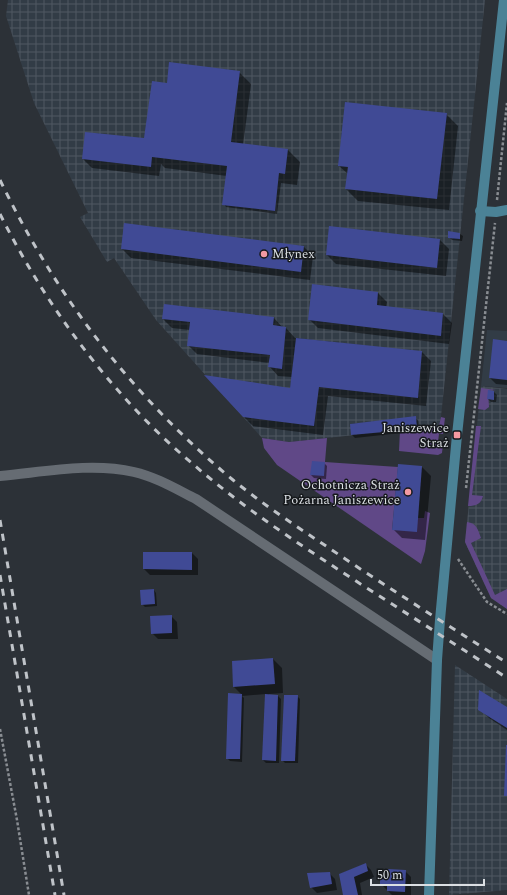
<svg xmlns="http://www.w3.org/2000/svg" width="507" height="895" font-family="Spectral,serif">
  <defs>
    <pattern id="industrial-grid" width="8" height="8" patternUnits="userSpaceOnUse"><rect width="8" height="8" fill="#323c46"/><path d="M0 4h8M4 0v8" fill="none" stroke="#4f5861"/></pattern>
  </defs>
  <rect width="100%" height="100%" fill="#2c3137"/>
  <path fill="#323c46" d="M 487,330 L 507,331 L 507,388 L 481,386 Z"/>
  <g fill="url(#industrial-grid)">
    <path d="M 8,0 L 485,0 L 440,426 L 289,442 L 262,438 L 156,320 L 114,258 L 107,262 L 80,217 L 88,213 L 34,103 L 6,16 Z"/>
    <path d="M 481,386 L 507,389 L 507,609 L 491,598 L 465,542 Z"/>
    <path d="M 455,665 L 507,699 L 507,890 L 449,895 Z"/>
  </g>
  <g fill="#604887">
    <path d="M 481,388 L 496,390 L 488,391 L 489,407 L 485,410 L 478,409 Z"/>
    <path d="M 441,417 L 445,418 L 443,434 L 439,434 L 438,442 L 443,443 L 442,453 L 438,455 L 399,451 L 400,430 L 439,426 Z"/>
    <path d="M 476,426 L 481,426 L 472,495 L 483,496 C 481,504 476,506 468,506 Z"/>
    <path d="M 262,438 L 289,442 L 327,438 L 325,462 L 398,467 L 392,530 L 418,518 L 424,518 L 425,511 L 430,513 L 425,551 L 421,564 L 277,465 L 264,448 Z"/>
    <path d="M 467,522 C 477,523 478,530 481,538 L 471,543 L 495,595 L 507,589 L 507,609 L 491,598 L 465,542 Z"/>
  </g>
  <g fill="#0007">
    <path d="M 239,72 L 251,84 L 243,145 L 288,150 L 300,162 L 297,185 L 281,183 L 277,214 L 226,207 L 224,204 L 227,176 L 165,168 L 161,164 L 159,176 L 92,168 L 83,159 L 147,140 L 168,85 Z"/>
    <path d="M 446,114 L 458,126 L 449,210 L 358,201 L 346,189 L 348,174 L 339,166 Z"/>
    <path d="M 125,225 L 304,247 L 313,256 L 310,280 L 131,258 L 122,249 Z"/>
    <path d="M 330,228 L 440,240 L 449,249 L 446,276 L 336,264 L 327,255 Z"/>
    <path d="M 449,233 L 460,234 L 463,236 L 462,241 L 452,240 L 449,237 Z"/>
    <path d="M 378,293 L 387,302 L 386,307 L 443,314 L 452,323 L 449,344 L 318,328 L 309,319 Z"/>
    <path d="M 274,318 L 283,328 L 286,328 L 295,338 L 422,352 L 431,361 L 426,406 L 328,396 L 323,435 L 253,426 L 244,417 L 290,389 L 292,377 L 278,376 L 270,367 L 270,363 L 197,354 L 188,345 L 190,330 L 172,328 L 163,319 Z"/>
    <path d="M 507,342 L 507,385 L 496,384 L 490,378 Z"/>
    <path d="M 494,392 L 497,395 L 496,402 L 491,402 L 488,399 Z"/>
    <path d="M 415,418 L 418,420 L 419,431 L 355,438 L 352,435 L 351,424 Z"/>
    <path d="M 324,463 L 327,466 L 326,479 L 314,478 L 311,475 Z"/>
    <path d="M 422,467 L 431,476 L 425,540 L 402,538 L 393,529 Z"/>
    <path d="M 144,553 L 192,553 L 198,559 L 198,575 L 150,575 L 144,569 Z"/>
    <path d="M 154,590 L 156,593 L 157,606 L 145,607 L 142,604 Z"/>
    <path d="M 171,616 L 177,622 L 178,639 L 158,639 L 152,633 Z"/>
    <path d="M 273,659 L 282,668 L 283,693 L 269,694 L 269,695 L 278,696 L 281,699 L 279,763 L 266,763 L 263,760 L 266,694 L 242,696 L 244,698 L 242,762 L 230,761 L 227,758 L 229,694 L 242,695 L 234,687 Z"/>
    <path d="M 297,696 L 300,699 L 298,763 L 285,763 L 282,760 Z"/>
    <path d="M 507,708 L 507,730 L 489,718 L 480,709 Z"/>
    <path d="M 365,864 L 371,870 L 374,877 L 360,883 L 362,895 L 344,895 L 340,874 Z"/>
    <path d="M 405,871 L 411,877 L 411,895 L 392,895 L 381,884 Z"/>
    <path d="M 329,873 L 335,879 L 337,890 L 317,893 L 311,887 Z"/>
  </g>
  <g fill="#404a95">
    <path d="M 169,62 L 240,71 L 231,142 L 288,149 L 285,174 L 279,173 L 275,211 L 222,205 L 227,166 L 152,157 L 151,167 L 82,159 L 85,132 L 144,138 L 152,81 L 167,83 Z"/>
    <path d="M 345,102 L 447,113 L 437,199 L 345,189 L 348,167 L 338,166 Z"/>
    <path d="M 124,223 L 304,246 L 301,272 L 121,249 Z"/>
    <path d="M 329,226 L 440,239 L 437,268 L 326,255 Z"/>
    <path d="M 448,231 L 460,233 L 460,239 L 448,238 Z"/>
    <path d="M 312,284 L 378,292 L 377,305 L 443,313 L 441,336 L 308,320 Z"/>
    <path d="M 164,304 L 274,317 L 273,325 L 286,327 L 282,369 L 268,367 L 270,355 L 187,346 L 190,322 L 162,319 Z"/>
    <path d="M 296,338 L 422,351 L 418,398 L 319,387 L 314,426 L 243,417 L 204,375 L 290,388 Z"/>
    <path d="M 493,339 L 507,341 L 507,380 L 489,378 Z"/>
    <path d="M 488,390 L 494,391 L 494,400 L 487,399 Z"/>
    <path d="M 416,416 L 417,429 L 351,435 L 350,424 Z"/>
    <path d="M 312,461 L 325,462 L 324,476 L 310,475 Z"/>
    <path d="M 398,464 L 422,466 L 417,532 L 392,530 Z"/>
    <path d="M 143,552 L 192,552 L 192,570 L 143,569 Z"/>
    <path d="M 154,589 L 155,604 L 141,605 L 140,590 Z"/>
    <path d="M 172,615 L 172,633 L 151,634 L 150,616 Z"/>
    <path d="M 273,658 L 275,684 L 233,687 L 232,661 Z"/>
    <path d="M 479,690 L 507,707 L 507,728 L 478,710 Z"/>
    <path d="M 228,693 L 242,694 L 240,759 L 226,759 Z"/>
    <path d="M 265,694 L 278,695 L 276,761 L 262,760 Z"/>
    <path d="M 284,695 L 298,695 L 295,761 L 281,761 Z"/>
    <path d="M 506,745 L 507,745 L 507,796 L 504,796 Z"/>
    <path d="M 366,863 L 368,871 L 354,877 L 358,895 L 343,895 L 339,874 Z"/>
    <path d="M 388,869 L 406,870 L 405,892 L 387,891 L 387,885 L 380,885 L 380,876 L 387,876 Z"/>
    <path d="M 330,872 L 332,884 L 310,888 L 307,873 Z"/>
  </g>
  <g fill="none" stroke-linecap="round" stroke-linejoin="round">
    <g stroke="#898d92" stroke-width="2.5" stroke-dasharray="3 2" stroke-linecap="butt">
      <path d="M 497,200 L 507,103"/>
      <path d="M 466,488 L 495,223"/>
      <path d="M 458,559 L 487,602 L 507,614"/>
      <path d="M 0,729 L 17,820 L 29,895"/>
    </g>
    <path stroke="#666c73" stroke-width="10" d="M 0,476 C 44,472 91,462 134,472 C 156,477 176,489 196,499 L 437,660"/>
    <g stroke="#4b8296" stroke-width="10">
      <path d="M 480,211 L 496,212 L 507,210"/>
      <path d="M 429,895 L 437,660 L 440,620 L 457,435 L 504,0"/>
    </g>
    <g stroke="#bfc3c8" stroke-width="3" stroke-dasharray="7 7" stroke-linecap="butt">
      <path d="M 0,180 C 57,298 132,396 233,480 C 264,505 297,527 329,548 C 388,588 448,625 507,663"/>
      <path d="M 0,214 C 47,308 113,397 194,465 C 246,510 302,546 359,583 C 409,615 458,646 507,678"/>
      <path d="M 0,520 L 64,895"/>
      <path d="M 0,575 L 55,895"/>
    </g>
  </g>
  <g fill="#f49aa2" stroke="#16191c" stroke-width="1.5">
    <circle cx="264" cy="254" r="4"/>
    <rect x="453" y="431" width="8" height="8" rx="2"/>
    <circle cx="408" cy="492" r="4"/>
  </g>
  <g text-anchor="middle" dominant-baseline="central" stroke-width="3" stroke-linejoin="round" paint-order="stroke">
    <g font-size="13" fill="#dbdfe3" stroke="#16191c" text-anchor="end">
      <text x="272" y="254" text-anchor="start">Młynex</text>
      <text x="449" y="428">Janiszewice<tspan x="449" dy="15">Straż</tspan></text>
      <text x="400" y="485">Ochotnicza Straż<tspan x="400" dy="15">Pożarna Janiszewice</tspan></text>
    </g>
  </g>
  <path d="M371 879v6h113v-6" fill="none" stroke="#dbdfe3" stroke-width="2"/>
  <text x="377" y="879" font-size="12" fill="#dbdfe3" stroke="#16191c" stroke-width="3" paint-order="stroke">50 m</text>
</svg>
